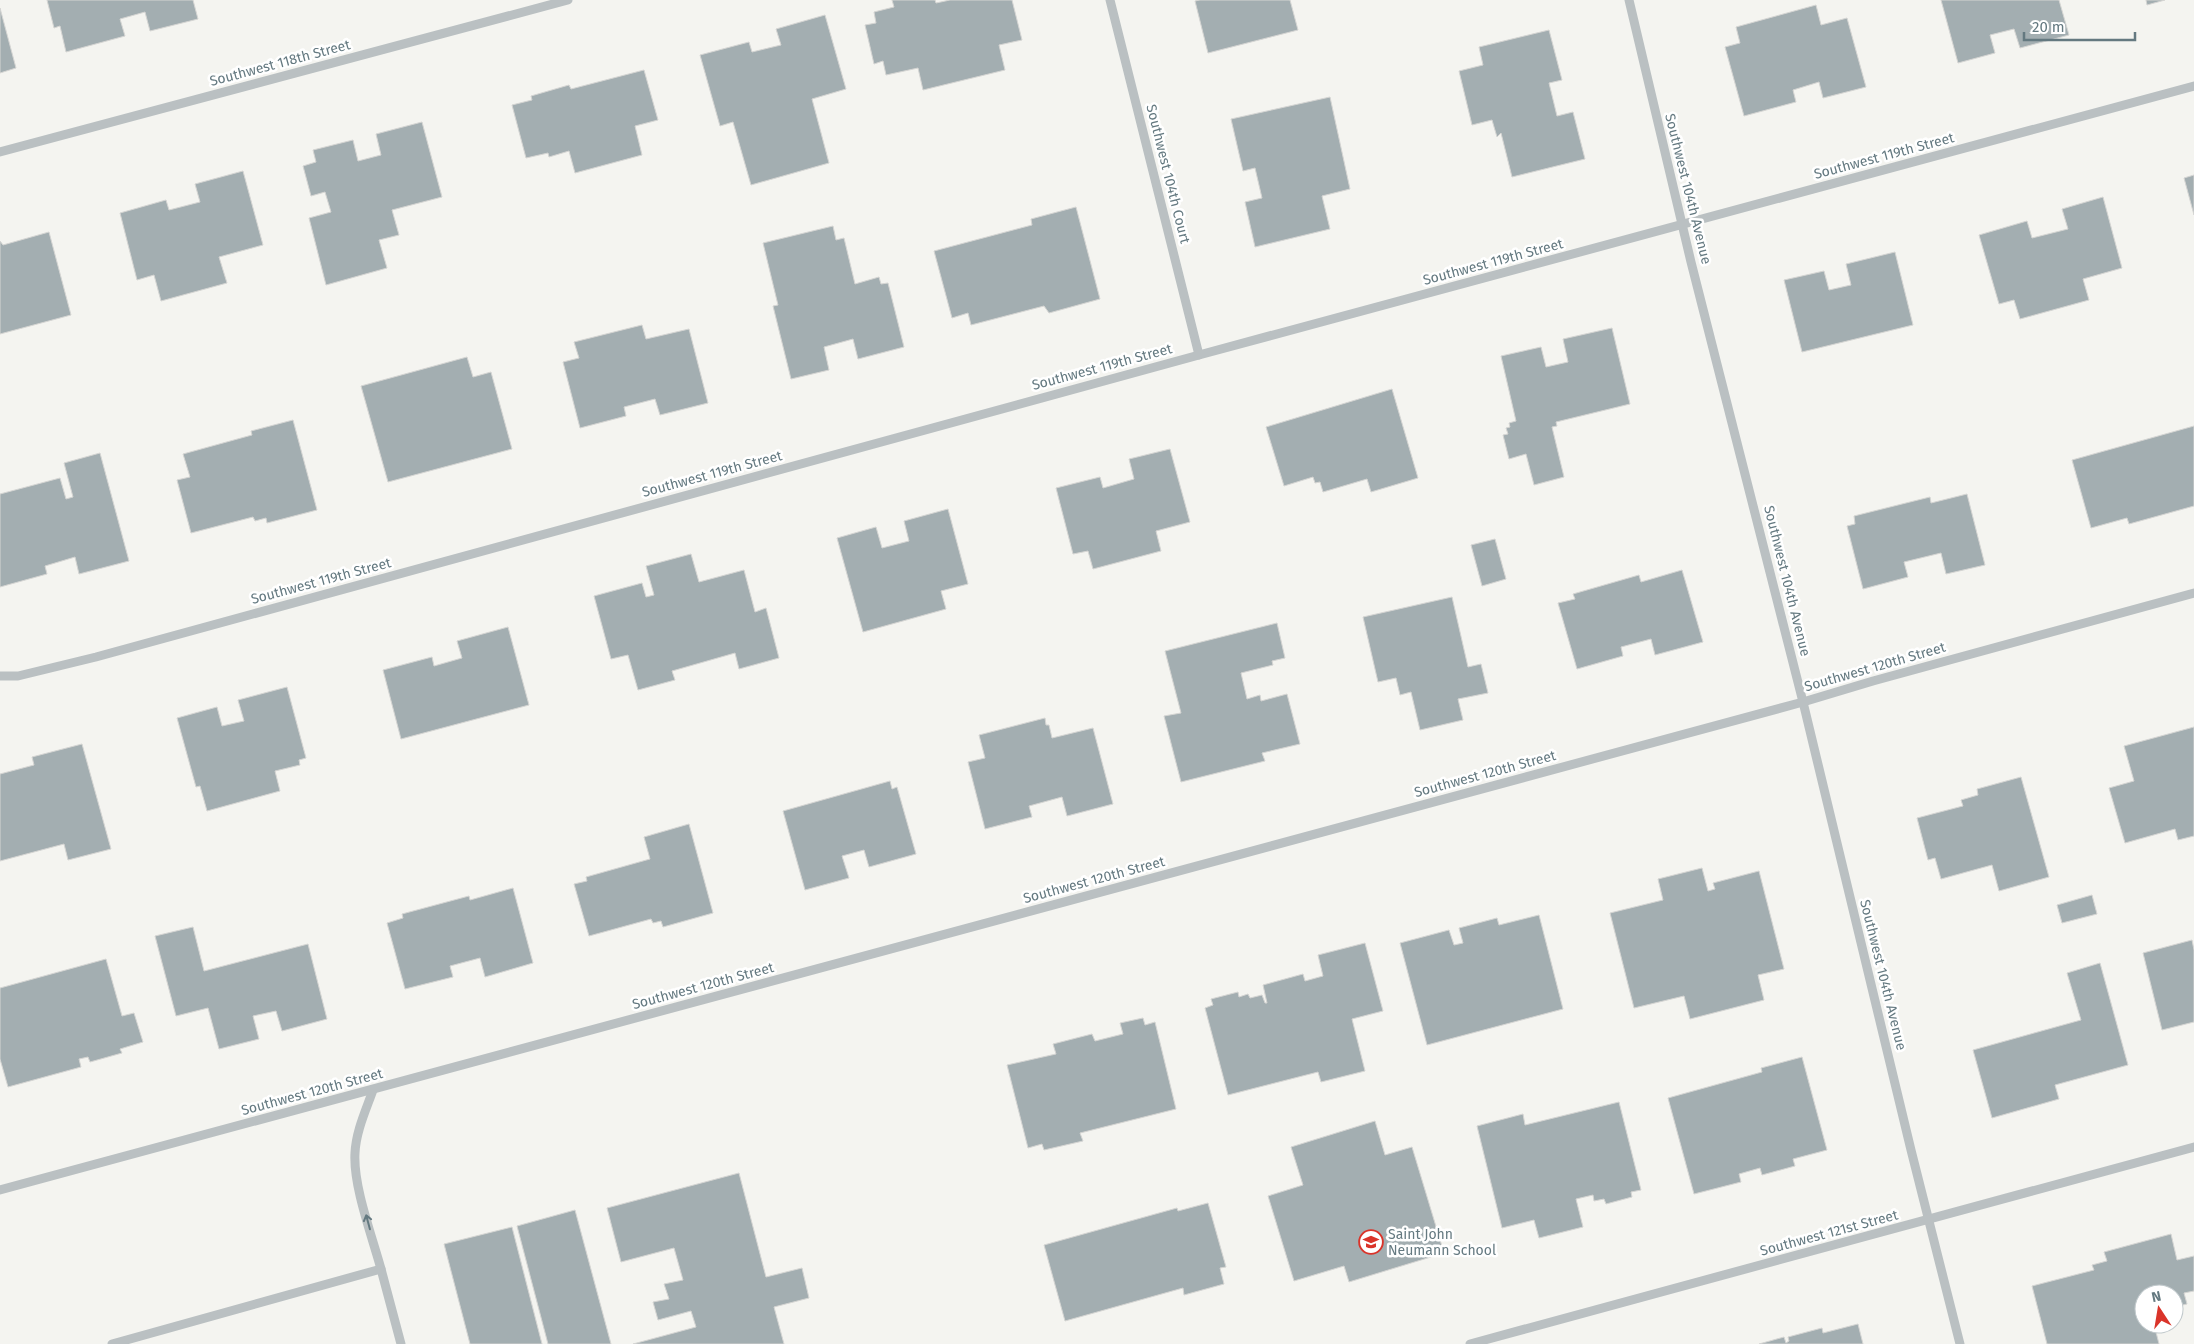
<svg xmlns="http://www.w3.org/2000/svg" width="2194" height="1344" font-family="'Fira Sans',sans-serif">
  <rect width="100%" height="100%" fill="#f4f4f0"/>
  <g fill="#a3aeb1" stroke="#d5d5d3">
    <path d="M 47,0 L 193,0 L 198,19 L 150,31 L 145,12 L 120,19 L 125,36 L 66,52 L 60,26 L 54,28 Z"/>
    <path d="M 892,0 L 935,0 L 936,3 L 950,0 L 1012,0 L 1022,40 L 999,45 L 1005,70 L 923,90 L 918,68 L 886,75 L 883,61 L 874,64 L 865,25 L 876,23 L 874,12 L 894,7 Z"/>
    <path d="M 1200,0 L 1290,0 L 1298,30 L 1208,53 L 1195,1 Z"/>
    <path d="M 1941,0 L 2059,0 L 2069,35 L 2020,48 L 2014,29 L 1990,35 L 1995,53 L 1958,63 Z"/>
    <path d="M 2146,0 L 2165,0 L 2147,5 Z"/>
    <path d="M 1816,5 L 1821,25 L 1847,18 L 1866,87 L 1823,98 L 1819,82 L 1793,90 L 1796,102 L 1744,116 L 1725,47 L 1740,43 L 1736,27 Z"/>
    <path d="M 0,8 L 16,68 L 0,73 Z"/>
    <path d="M 825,15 L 846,89 L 812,99 L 829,163 L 751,185 L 733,122 L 720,126 L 700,55 L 749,42 L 752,52 L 781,45 L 776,29 Z"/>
    <path d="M 1549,30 L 1562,80 L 1549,83 L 1557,116 L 1573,112 L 1585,159 L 1512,177 L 1501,133 L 1497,137 L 1492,120 L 1472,125 L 1459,71 L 1483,65 L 1479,47 Z"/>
    <path d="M 644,70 L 658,120 L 635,126 L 642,155 L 575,173 L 569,151 L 549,157 L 548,153 L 526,158 L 512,105 L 532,100 L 531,96 L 569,85 L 571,89 Z"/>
    <path d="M 1330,97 L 1350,189 L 1322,196 L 1330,229 L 1255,247 L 1245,202 L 1262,198 L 1255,168 L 1243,171 L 1231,119 Z"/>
    <path d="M 422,122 L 442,197 L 392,210 L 399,235 L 379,240 L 387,268 L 326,285 L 309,218 L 331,212 L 325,192 L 311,196 L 303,166 L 316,162 L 313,150 L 353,140 L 358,161 L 381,155 L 376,134 Z"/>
    <path d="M 243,171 L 263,245 L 219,257 L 227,283 L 161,301 L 154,275 L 137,280 L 120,213 L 166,200 L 169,210 L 200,202 L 195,184 Z"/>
    <path d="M 2194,175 L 2194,215 L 2184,178 Z"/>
    <path d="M 2103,197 L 2122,268 L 2083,279 L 2089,300 L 2020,319 L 2014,300 L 1999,304 L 1979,235 L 2027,221 L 2032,238 L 2068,229 L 2062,209 Z"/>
    <path d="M 1076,207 L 1100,299 L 1049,313 L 1044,306 L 971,325 L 968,313 L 952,318 L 934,251 L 1032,225 L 1031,219 Z"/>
    <path d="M 833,226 L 836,240 L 844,238 L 855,284 L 879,277 L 881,284 L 888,283 L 904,347 L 858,359 L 853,339 L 824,347 L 829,370 L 791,379 L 773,306 L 778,305 L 763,243 Z"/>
    <path d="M 49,232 L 71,315 L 0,334 L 0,241 L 3,245 Z"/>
    <path d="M 1895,252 L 1913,325 L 1802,352 L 1784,280 L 1824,271 L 1829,290 L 1851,285 L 1846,264 Z"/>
    <path d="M 642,325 L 646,339 L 689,329 L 708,403 L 660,415 L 655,399 L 624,407 L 626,416 L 580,428 L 563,362 L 579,358 L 574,342 Z"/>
    <path d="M 1612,328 L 1630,404 L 1556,422 L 1557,426 L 1552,427 L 1564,477 L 1534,485 L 1526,454 L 1509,459 L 1503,435 L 1508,434 L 1506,428 L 1510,427 L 1509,423 L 1516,421 L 1501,356 L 1541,347 L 1546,367 L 1568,362 L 1563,339 Z"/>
    <path d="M 467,357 L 473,377 L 491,372 L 512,449 L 388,482 L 361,386 Z"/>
    <path d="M 1392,389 L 1418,478 L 1371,492 L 1367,479 L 1323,492 L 1320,482 L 1315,483 L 1313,477 L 1284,486 L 1266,427 Z"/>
    <path d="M 293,420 L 317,510 L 267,523 L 266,518 L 255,521 L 253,517 L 191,533 L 177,480 L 190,477 L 183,454 L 252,435 L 251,431 Z"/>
    <path d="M 2194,426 L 2194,506 L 2129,524 L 2127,518 L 2091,528 L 2072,460 Z"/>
    <path d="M 1170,449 L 1190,522 L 1156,531 L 1161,551 L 1093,569 L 1088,551 L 1073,554 L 1056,488 L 1100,477 L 1103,488 L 1134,479 L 1129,459 Z"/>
    <path d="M 100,453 L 129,561 L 79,574 L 75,557 L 45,566 L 47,574 L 0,587 L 0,494 L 60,478 L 66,499 L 73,497 L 64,463 Z"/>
    <path d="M 1967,494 L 1985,565 L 1946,574 L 1941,553 L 1904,562 L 1908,577 L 1863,589 L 1847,526 L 1855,524 L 1854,516 L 1930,497 L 1931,503 Z"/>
    <path d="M 948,509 L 968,584 L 941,591 L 946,609 L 863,632 L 837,538 L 876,527 L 882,548 L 909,541 L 904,521 Z"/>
    <path d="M 1495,539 L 1506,579 L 1482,586 L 1471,545 Z"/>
    <path d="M 691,554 L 699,582 L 744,570 L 755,612 L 766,608 L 779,658 L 739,669 L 735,653 L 672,671 L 675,680 L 638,690 L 628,655 L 611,659 L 594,596 L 642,583 L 646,597 L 654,595 L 646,566 Z"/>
    <path d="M 1682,570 L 1703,642 L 1655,655 L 1651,639 L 1621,647 L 1623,656 L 1577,669 L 1558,603 L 1575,599 L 1573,594 L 1639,575 L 1641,582 Z"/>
    <path d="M 1452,597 L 1468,667 L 1481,664 L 1488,693 L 1458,699 L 1463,720 L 1420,730 L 1411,692 L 1400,695 L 1396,678 L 1378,682 L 1363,617 Z"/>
    <path d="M 1277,623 L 1285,658 L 1272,661 L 1273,665 L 1241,673 L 1247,699 L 1260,695 L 1261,701 L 1287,694 L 1300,744 L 1262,753 L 1265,761 L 1181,782 L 1164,716 L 1181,713 L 1165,651 Z"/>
    <path d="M 508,627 L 529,705 L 401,739 L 383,670 L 432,657 L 434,666 L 462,658 L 457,641 Z"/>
    <path d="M 287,687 L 306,758 L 299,760 L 300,765 L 275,771 L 280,791 L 207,811 L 200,786 L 196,787 L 177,718 L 217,707 L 222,726 L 244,721 L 238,700 Z"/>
    <path d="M 1045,718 L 1046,725 L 1049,725 L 1052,738 L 1093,728 L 1113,804 L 1067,816 L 1062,797 L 1029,806 L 1032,817 L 985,829 L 968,762 L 985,758 L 979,735 Z"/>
    <path d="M 2194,727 L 2194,836 L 2178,840 L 2175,829 L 2125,843 L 2109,788 L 2134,781 L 2124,746 Z"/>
    <path d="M 82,744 L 111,849 L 68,860 L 64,844 L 0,861 L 0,774 L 34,765 L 32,757 Z"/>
    <path d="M 2021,777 L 2049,877 L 1999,891 L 1992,865 L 1941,879 L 1935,858 L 1928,860 L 1917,818 L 1963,806 L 1961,800 L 1978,795 L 1977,789 Z"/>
    <path d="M 890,781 L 892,789 L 897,787 L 916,854 L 869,867 L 864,850 L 842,856 L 849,878 L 805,890 L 783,811 Z"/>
    <path d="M 689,824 L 713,913 L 663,927 L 661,921 L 653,923 L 651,919 L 589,936 L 574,884 L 587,881 L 586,877 L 650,859 L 644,837 Z"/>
    <path d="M 1702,868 L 1708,891 L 1715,889 L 1713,883 L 1759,871 L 1784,969 L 1758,975 L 1764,1000 L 1690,1019 L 1684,996 L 1634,1008 L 1610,913 L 1663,900 L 1658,879 Z"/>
    <path d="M 513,888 L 533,963 L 485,977 L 480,958 L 450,966 L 453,977 L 405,989 L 387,923 L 403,918 L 402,914 L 469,896 L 470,900 Z"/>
    <path d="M 2092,895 L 2097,914 L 2062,923 L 2057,905 Z"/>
    <path d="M 1539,915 L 1563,1009 L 1427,1045 L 1400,943 L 1449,930 L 1454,945 L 1463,943 L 1459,928 L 1497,918 L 1499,925 Z"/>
    <path d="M 193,927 L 204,971 L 308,944 L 327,1019 L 282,1031 L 276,1011 L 253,1016 L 259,1039 L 219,1049 L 208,1008 L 176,1016 L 155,936 Z"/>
    <path d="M 2192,940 L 2194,950 L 2194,1022 L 2162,1030 L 2143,953 Z"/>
    <path d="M 1365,943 L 1383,1011 L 1352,1019 L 1365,1071 L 1321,1082 L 1318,1072 L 1228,1095 L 1205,1008 L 1213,1005 L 1211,999 L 1238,992 L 1239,997 L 1248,994 L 1250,998 L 1262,995 L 1265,1003 L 1267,1003 L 1263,985 L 1303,974 L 1305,981 L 1323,976 L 1318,955 Z"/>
    <path d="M 106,959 L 122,1016 L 134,1013 L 143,1042 L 120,1049 L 122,1053 L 90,1062 L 88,1057 L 79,1059 L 81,1067 L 8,1087 L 0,1059 L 0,988 Z"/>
    <path d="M 2100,963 L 2128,1065 L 2055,1085 L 2059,1099 L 1992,1118 L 1973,1050 L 2081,1020 L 2067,973 Z"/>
    <path d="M 1143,1018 L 1145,1025 L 1155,1022 L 1176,1109 L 1080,1133 L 1083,1141 L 1044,1150 L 1042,1144 L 1028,1148 L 1007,1065 L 1056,1054 L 1053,1044 L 1092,1034 L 1095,1041 L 1123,1034 L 1120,1023 Z"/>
    <path d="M 1802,1057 L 1827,1150 L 1793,1159 L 1795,1166 L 1762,1175 L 1760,1168 L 1739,1174 L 1741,1182 L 1694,1194 L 1668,1098 L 1762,1072 L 1761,1068 Z"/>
    <path d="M 1619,1102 L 1641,1190 L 1631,1192 L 1632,1197 L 1606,1204 L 1604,1199 L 1594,1201 L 1593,1195 L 1576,1199 L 1583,1227 L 1539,1238 L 1534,1220 L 1502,1228 L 1477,1126 L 1523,1114 L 1525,1125 Z"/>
    <path d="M 1375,1121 L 1385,1155 L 1412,1147 L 1444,1253 L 1349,1282 L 1344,1266 L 1294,1281 L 1268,1196 L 1303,1185 L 1291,1147 Z"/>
    <path d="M 739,1173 L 766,1277 L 802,1268 L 809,1298 L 774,1307 L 784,1344 L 633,1344 L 696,1327 L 691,1311 L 658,1320 L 653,1302 L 669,1299 L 664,1284 L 683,1280 L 674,1248 L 621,1262 L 607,1208 Z"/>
    <path d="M 1208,1203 L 1226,1267 L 1220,1268 L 1224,1284 L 1184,1295 L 1183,1288 L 1065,1321 L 1044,1245 L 1177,1208 L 1178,1211 Z"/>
    <path d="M 575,1210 L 611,1344 L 548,1344 L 517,1226 Z"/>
    <path d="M 512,1227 L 542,1344 L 470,1344 L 444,1244 Z"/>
    <path d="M 2171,1234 L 2177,1260 L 2194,1256 L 2194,1291 L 2184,1293 L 2187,1304 L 2174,1307 L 2174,1294 L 2144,1294 L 2144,1324 L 2154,1324 L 2159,1344 L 2047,1344 L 2032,1286 L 2094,1270 L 2092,1265 L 2107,1261 L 2104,1252 Z"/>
    <path d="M 1858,1324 L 1863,1344 L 1759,1344 L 1784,1337 L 1786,1343 L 1789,1341 L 1788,1337 L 1822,1328 L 1823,1333 Z"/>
  </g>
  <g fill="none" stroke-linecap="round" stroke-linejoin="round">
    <g stroke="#bac0c2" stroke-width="9">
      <path d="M 1110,0 L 1199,355"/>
      <path d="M 1629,0 L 1691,262 L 1803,702 L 1911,1150 L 1960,1344"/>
      <path d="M 0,152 L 568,0"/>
      <path d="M 0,676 L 18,676 L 96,657 L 1199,355 L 2194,86"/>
      <path d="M 373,1090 C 366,1110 356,1131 355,1153 C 353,1186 372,1236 381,1269"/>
      <path d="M 0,1190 L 1803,702 L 1873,681 L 2194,593"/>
      <path d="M 112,1344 L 381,1269 L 401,1344"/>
      <path d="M 1470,1344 L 2194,1147"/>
    </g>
  </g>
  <defs><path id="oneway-shaft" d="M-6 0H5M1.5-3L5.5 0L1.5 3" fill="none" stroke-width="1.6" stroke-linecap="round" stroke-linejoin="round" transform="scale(1.25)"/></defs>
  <use stroke="#647980" href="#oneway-shaft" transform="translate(368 1222) rotate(-105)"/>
  <defs>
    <g id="school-ring" transform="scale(1.25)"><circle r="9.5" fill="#fff" stroke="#da342a" stroke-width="1.5"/><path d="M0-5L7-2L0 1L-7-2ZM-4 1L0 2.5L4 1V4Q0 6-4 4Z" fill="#da342a"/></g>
  </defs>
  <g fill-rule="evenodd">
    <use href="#school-ring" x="1371" y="1242"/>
  </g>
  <g text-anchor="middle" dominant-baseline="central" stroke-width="5" stroke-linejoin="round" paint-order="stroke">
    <g font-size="14" fill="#647980" stroke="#fff">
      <text transform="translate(280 63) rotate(-15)">Southwest 118th Street</text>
      <text transform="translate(1884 156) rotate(-15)">Southwest 119th Street</text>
      <text transform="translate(1168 174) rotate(76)">Southwest 104th Court</text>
      <text transform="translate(1688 189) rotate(76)">Southwest 104th Avenue</text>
      <text transform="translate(1493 262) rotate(-15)">Southwest 119th Street</text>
      <text transform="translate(1102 367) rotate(-15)">Southwest 119th Street</text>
      <text transform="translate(712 474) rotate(-15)">Southwest 119th Street</text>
      <text transform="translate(321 581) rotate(-15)">Southwest 119th Street</text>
      <text transform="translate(1787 581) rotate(76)">Southwest 104th Avenue</text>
      <text transform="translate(1875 667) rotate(-16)">Southwest 120th Street</text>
      <text transform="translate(1485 774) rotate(-15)">Southwest 120th Street</text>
      <text transform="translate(1094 880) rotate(-15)">Southwest 120th Street</text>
      <text transform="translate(1883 975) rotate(76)">Southwest 104th Avenue</text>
      <text transform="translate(703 986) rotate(-15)">Southwest 120th Street</text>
      <text transform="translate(312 1092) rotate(-15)">Southwest 120th Street</text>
      <text transform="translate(1829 1233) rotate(-15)">Southwest 121st Street</text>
    </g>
    <g font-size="14" fill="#647980" stroke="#fff" text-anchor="start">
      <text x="1388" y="1234">Saint John<tspan x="1388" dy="16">Neumann School</tspan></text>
    </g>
  </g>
  <g transform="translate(2159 1309) rotate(348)"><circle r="24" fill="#ffffff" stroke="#c1c9cc"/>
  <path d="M0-4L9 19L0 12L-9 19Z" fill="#da342a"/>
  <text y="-8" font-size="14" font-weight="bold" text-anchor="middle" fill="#647980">N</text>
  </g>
  <path d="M2024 32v8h111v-8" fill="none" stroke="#647980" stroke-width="2.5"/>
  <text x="2032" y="32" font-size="15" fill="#647980" stroke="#ffffff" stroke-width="4" paint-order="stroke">20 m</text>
</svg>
